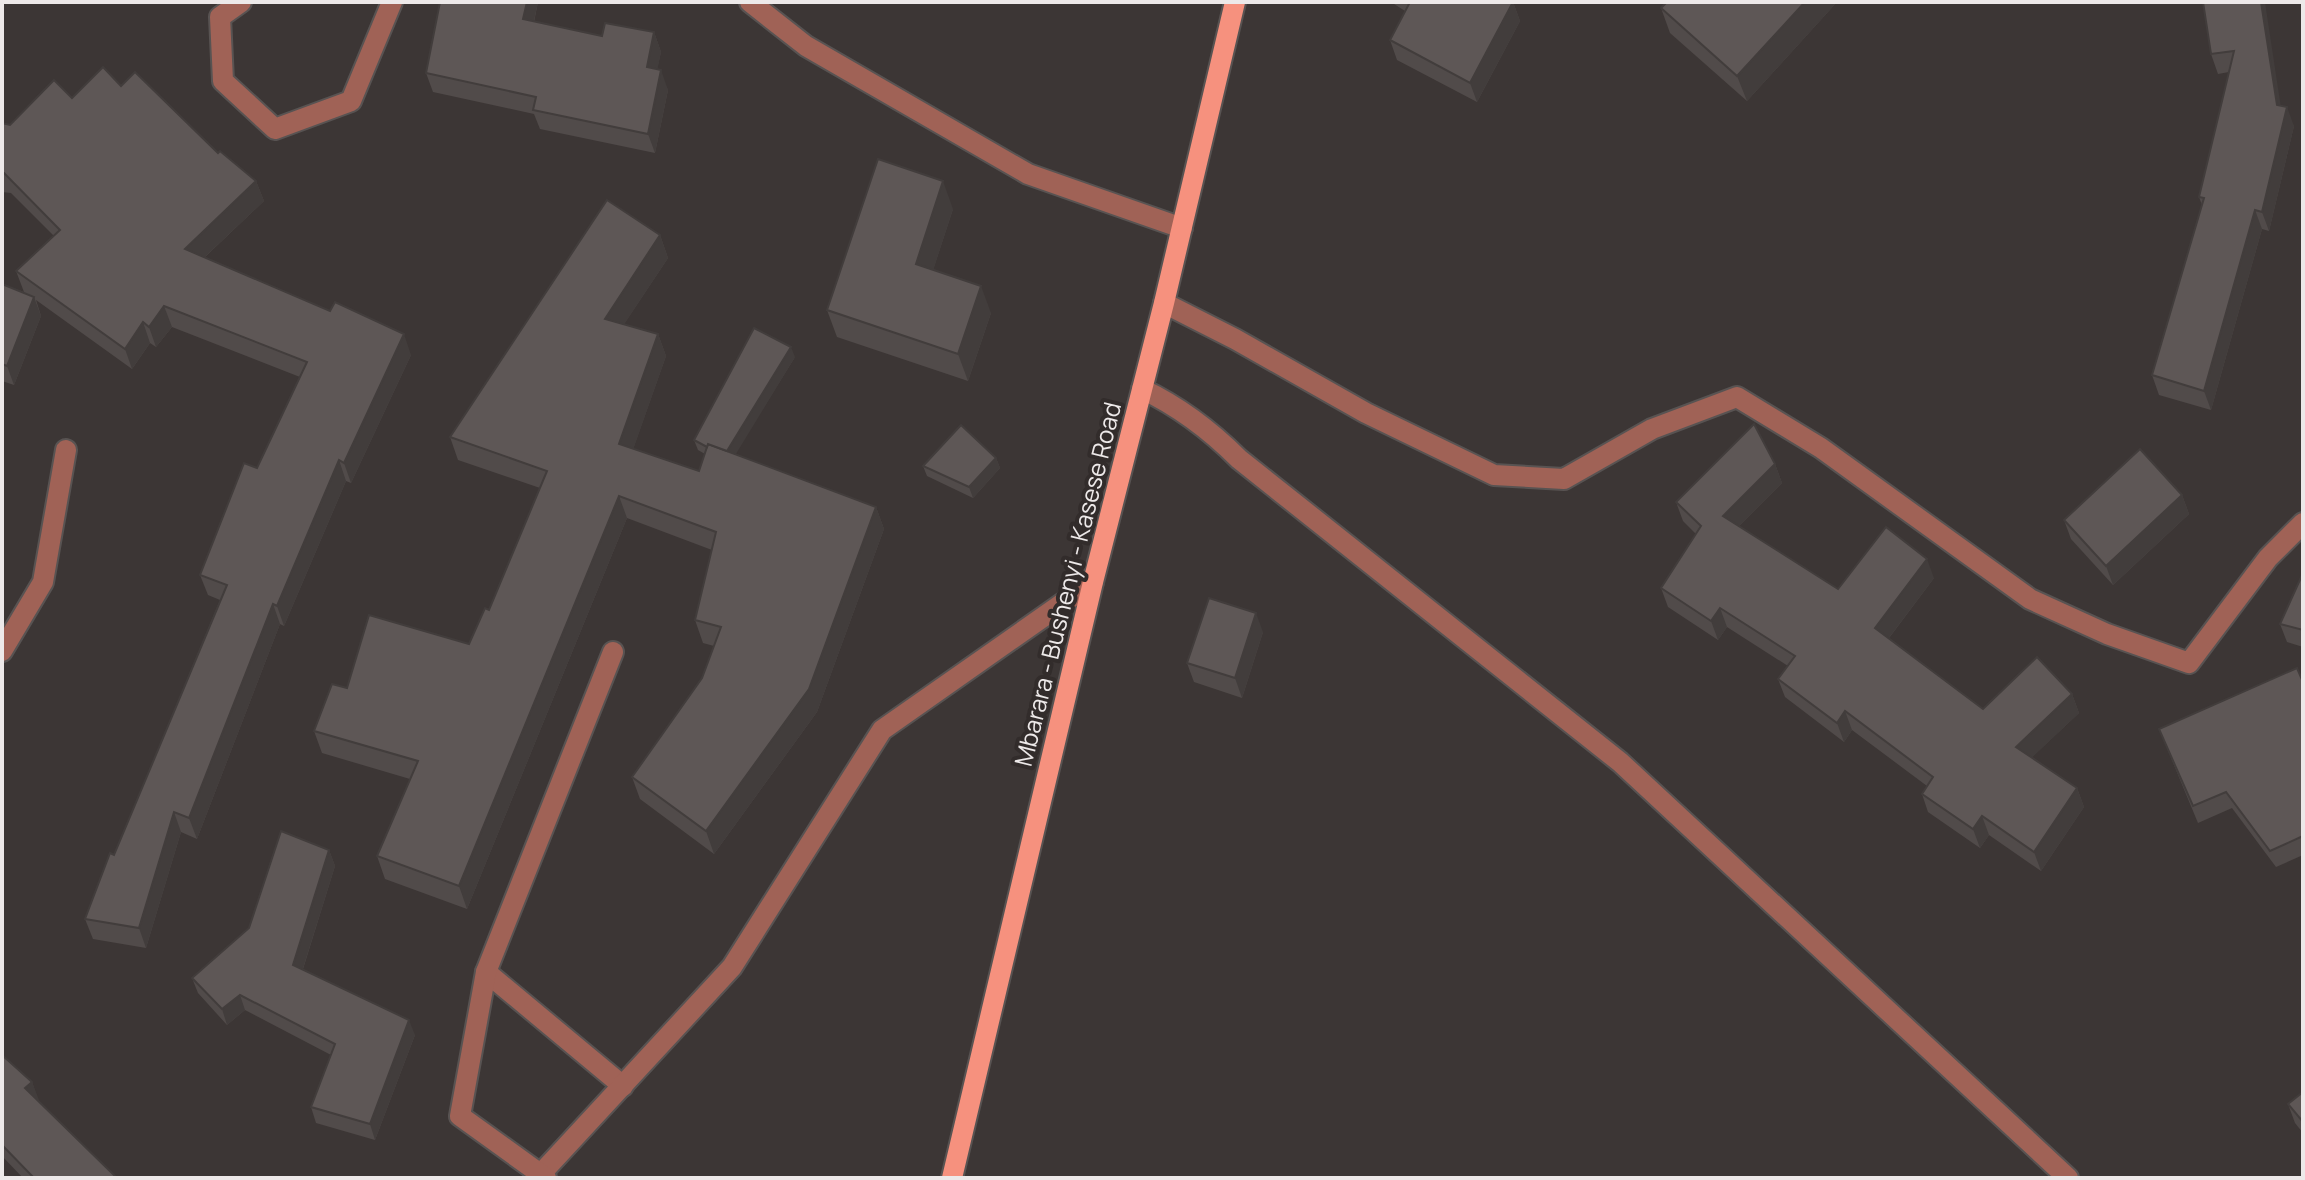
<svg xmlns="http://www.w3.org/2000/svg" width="2305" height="1180" font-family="Manrope,sans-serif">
  <rect width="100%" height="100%" fill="#3c3635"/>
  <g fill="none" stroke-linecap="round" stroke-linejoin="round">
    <g stroke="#585352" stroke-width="24">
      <g id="street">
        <path d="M 241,2 L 220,17 L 223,81 L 275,129 L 351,101 L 392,2"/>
        <path d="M 750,2 L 806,46 L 1028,174 L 1182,228"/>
        <path d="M 1164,303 L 1235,339 L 1366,413 L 1494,475 L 1564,479 L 1652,429 L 1737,397 L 1821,448 L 2030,599 L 2107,634 L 2189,663 L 2268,558 L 2303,523"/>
        <path d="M 1142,389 C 1180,407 1210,430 1239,459 L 1620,762 L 2068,1178"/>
        <path d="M 2,651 L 43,582 L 66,450"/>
        <path d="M 486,972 L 623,1086"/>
        <path d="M 537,1178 L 732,967 L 882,730 L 1093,582"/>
        <path d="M 546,1178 L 460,1116 L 486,972 L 613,652"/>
      </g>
    </g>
    <g stroke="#585352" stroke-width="24">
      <path id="primary" d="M 952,1178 L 1093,582 L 1164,303 L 1235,2"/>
    </g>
    <use href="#street" stroke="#a06256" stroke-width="20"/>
    <use href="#primary" stroke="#f6917e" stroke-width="20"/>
  </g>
  <g fill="#514b4a">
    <path d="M 440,2 L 538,2 L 534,22 L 602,36 L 654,32 L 661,52 L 657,69 L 668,90 L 655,153 L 540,129 L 534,114 L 433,92 L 426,73 Z"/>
    <path d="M 1391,2 L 1513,2 L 1520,21 L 1477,102 L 1397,60 L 1390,40 L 1405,11 Z"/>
    <path d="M 1837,2 L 1747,101 L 1670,33 L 1661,8 Z"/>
    <path d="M 2203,2 L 2281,106 L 2294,126 L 2269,231 L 2262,229 L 2211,410 L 2159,395 L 2152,375 L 2202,205 L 2199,197 L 2229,72 L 2218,74 L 2211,54 Z"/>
    <path d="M 121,86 L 256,181 L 264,201 L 205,257 L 411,355 L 351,483 L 346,481 L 284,626 L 280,624 L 197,839 L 181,832 L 146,948 L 93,939 L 85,919 L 114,855 L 220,600 L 208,595 L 200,575 L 257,468 L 300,377 L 172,327 L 156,347 L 150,343 L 132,369 L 36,300 L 41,316 L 14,385 L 2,381 L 2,284 L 24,292 L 16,271 L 54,236 L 11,193 L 2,192 L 2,123 L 10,125 L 72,98 Z"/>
    <path d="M 953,209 L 933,270 L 991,313 L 968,381 L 837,337 L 827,310 Z"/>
    <path d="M 660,235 L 668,258 L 624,324 L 658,334 L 666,356 L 633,449 L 699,471 L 705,454 L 698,450 L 694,440 L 795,357 L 735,454 L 876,507 L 884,529 L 817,712 L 714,854 L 640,799 L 632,777 L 702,678 L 714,646 L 703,643 L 695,620 L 712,550 L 627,518 L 467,909 L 385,879 L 377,856 L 410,779 L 322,753 L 314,731 L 347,688 L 469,644 L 489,610 L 540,488 L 458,460 L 450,437 Z"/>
    <path d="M 996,458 L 1000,468 L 973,498 L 927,476 L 923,466 Z"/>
    <path d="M 1775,464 L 1782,483 L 1739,526 L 1838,589 L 1934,578 L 1889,638 L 1983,709 L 2072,694 L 2079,713 L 2032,757 L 2077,788 L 2084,807 L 2041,871 L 1989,835 L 1980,848 L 1928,812 L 1922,794 L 1927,786 L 1852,730 L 1844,742 L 1785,697 L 1778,679 L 1788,666 L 1727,627 L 1718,640 L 1668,607 L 1661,588 L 1696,534 L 1683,521 L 1676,502 Z"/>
    <path d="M 2182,495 L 2189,514 L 2113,585 L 2071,539 L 2064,520 Z"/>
    <path d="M 2303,573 L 2303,647 L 2287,642 L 2280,624 Z"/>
    <path d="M 1263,632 L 1242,698 L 1194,682 L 1187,663 Z"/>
    <path d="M 2303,682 L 2303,855 L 2276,867 L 2232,808 L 2198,823 L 2159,729 Z"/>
    <path d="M 329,850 L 335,866 L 303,969 L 415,1035 L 375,1140 L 316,1123 L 311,1107 L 331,1055 L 245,1010 L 227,1025 L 198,993 L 192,978 L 249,928 Z"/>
    <path d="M 2,1055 L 32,1082 L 38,1100 L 117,1178 L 23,1178 L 2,1156 Z"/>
    <path d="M 2303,1092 L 2303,1133 L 2295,1123 L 2288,1104 Z"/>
  </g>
  <g fill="#423d3c">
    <path d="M 527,2 L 538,2 L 530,39 L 523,19 Z"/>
    <path d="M 1513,2 L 1520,21 L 1477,102 L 1470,83 Z"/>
    <path d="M 1805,2 L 1837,2 L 1747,101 L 1737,76 Z"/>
    <path d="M 2261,2 L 2265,2 L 2283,121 L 2287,107 L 2294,126 L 2269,231 L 2262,212 L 2277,105 Z"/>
    <path d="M 654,32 L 661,52 L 654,86 L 647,67 Z"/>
    <path d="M 661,70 L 668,90 L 655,153 L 648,134 Z"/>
    <path d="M 256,181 L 264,201 L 192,269 L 185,249 Z"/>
    <path d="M 943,181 L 953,209 L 926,292 L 916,264 Z"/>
    <path d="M 2255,210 L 2262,229 L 2211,410 L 2204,391 Z"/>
    <path d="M 660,235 L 668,258 L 613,341 L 605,319 Z"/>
    <path d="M 981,286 L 991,313 L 968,381 L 958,354 Z"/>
    <path d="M 34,297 L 41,316 L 14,385 L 7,366 Z"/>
    <path d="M 164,306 L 172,327 L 156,347 L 149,327 Z"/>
    <path d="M 143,322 L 150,343 L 132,369 L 125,349 Z"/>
    <path d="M 404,334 L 411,355 L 351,483 L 344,463 Z"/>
    <path d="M 658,334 L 666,356 L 627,467 L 619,444 Z"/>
    <path d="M 791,347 L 795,357 L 728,467 L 724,456 Z"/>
    <path d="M 996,458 L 1000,468 L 973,498 L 969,487 Z"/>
    <path d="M 339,460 L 346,481 L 284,626 L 277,606 Z"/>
    <path d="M 1775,464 L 1782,483 L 1730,535 L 1723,516 Z"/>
    <path d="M 2182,495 L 2189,514 L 2113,585 L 2106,566 Z"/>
    <path d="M 619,496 L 627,518 L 467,909 L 459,886 Z"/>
    <path d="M 876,507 L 884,529 L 817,712 L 714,854 L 706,831 Z"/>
    <path d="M 1927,559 L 1934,578 L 1882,647 L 1875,628 Z"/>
    <path d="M 273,604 L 280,624 L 197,839 L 189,818 Z"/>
    <path d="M 1720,608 L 1727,627 L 1718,640 L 1711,621 Z"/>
    <path d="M 1256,613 L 1263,632 L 1242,698 L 1235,678 Z"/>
    <path d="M 2072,694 L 2079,713 L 2023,766 L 2016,747 Z"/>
    <path d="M 1845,711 L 1852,730 L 1844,742 L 1837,723 Z"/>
    <path d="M 2077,788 L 2084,807 L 2041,871 L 2034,852 Z"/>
    <path d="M 174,812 L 181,832 L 146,948 L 139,928 Z"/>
    <path d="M 1982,816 L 1989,835 L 1980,848 L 1973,829 Z"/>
    <path d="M 329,850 L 335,866 L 299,981 L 293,965 Z"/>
    <path d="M 240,995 L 245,1010 L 227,1025 L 222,1009 Z"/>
    <path d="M 409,1020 L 415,1035 L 375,1140 L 370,1124 Z"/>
    <path d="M 32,1082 L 39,1100 L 32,1105 L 25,1088 Z"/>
  </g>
  <g fill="#5e5756" stroke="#423d3c" stroke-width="2">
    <path d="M 440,2 L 527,2 L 523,19 L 602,36 L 605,23 L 654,32 L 647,67 L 661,70 L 648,134 L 533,110 L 536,97 L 426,73 Z"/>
    <path d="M 1410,2 L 1513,2 L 1470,83 L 1390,40 Z"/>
    <path d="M 1667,2 L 1805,2 L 1737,76 L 1661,8 Z"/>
    <path d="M 2203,2 L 2261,2 L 2277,105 L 2287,107 L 2262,212 L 2255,210 L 2204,391 L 2152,375 L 2204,198 L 2199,197 L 2234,51 L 2211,54 Z"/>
    <path d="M 103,67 L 121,86 L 135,72 L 218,153 L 220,151 L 256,181 L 185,249 L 330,311 L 335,302 L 404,334 L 344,463 L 339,460 L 277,606 L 273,604 L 189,818 L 174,812 L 139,928 L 85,919 L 110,853 L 114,855 L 227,585 L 200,575 L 244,463 L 257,468 L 307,362 L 164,306 L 149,327 L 143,322 L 125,349 L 16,271 L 60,230 L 4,173 L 2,173 L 2,123 L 10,125 L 54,80 L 72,98 Z"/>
    <path d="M 878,159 L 943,181 L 916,264 L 981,286 L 958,354 L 827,310 Z"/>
    <path d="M 607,200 L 660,235 L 605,319 L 658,334 L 619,444 L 699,471 L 708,444 L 876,507 L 809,689 L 706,831 L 632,777 L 702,678 L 721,627 L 695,620 L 716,532 L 619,496 L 459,886 L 377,856 L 418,761 L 314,731 L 332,684 L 347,688 L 369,615 L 469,644 L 485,608 L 489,610 L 547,471 L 450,437 Z"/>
    <path d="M 2,284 L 34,297 L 7,366 L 2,364 Z"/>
    <path d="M 754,328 L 791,347 L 727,451 L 708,444 L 707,447 L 694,440 Z"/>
    <path d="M 1754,424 L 1775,464 L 1723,516 L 1838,589 L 1886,527 L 1927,559 L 1875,628 L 1983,709 L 2037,657 L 2072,694 L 2016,747 L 2077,788 L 2034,852 L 1982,816 L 1973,829 L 1922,794 L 1933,777 L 1845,711 L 1837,723 L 1778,679 L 1795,656 L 1720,608 L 1711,621 L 1661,588 L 1701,526 L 1676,502 Z"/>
    <path d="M 961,425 L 996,458 L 969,487 L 923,466 Z"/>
    <path d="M 2140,449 L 2182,495 L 2106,566 L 2064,520 Z"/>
    <path d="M 2303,573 L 2303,630 L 2280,624 Z"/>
    <path d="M 1209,598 L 1256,613 L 1235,678 L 1187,663 Z"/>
    <path d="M 2297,668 L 2303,682 L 2303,836 L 2270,851 L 2226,792 L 2193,806 L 2159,729 Z"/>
    <path d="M 281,831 L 329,850 L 293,965 L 409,1020 L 370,1124 L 311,1107 L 335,1044 L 240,995 L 222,1009 L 192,978 L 249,928 Z"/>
    <path d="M 2,1055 L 32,1082 L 25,1088 L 117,1178 L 34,1178 L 2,1145 Z"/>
    <path d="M 2303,1092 L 2303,1122 L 2288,1104 Z"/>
  </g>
  <g text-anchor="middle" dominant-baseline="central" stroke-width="8" stroke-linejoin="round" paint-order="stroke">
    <g font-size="24" fill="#ede9e9" stroke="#322c2b">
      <text transform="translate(1067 584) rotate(-76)">Mbarara - Bushenyi - Kasese Road</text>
    </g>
  </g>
  <rect width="2305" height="1180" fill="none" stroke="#ede9e9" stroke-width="8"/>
</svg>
